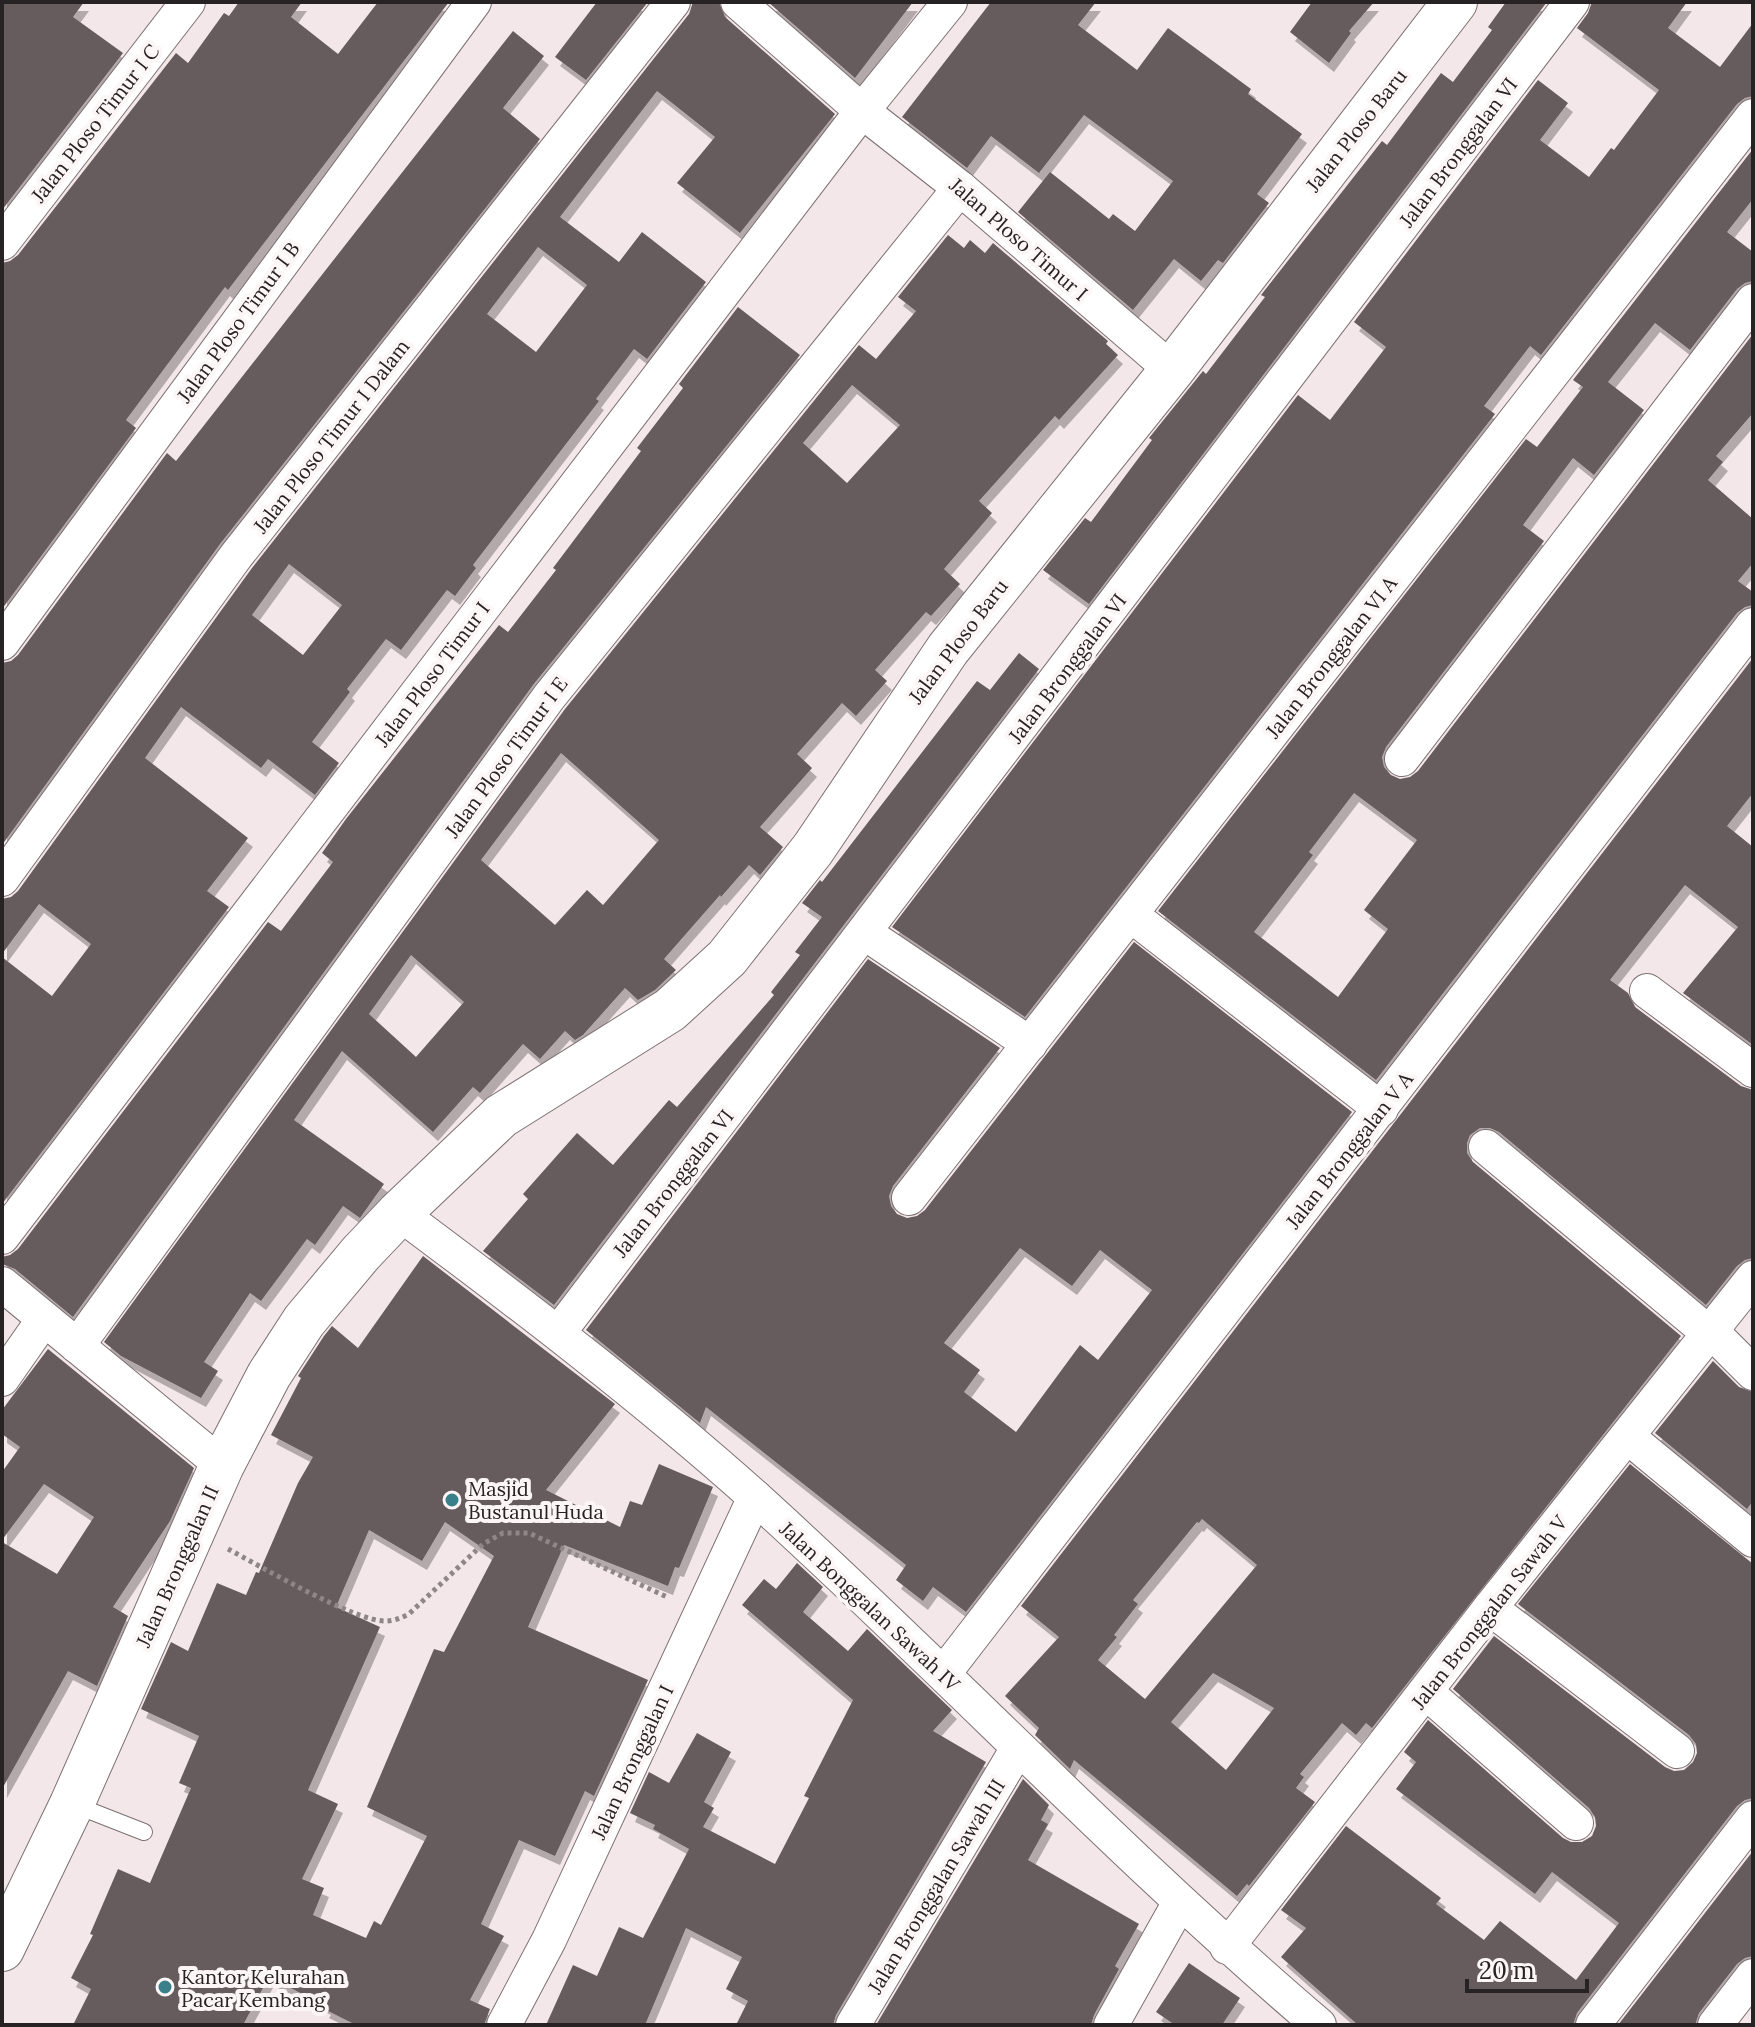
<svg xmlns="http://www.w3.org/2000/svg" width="1755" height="2027" font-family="Lora,serif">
  <defs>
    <filter id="shadow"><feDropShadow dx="5" dy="9" stdDeviation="0" flood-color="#0004"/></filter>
  </defs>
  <rect width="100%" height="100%" fill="#f4e7e9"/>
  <g fill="#665b5d" fill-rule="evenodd" filter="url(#shadow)">
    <path d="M 2,2 L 84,2 L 73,17 L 123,53 L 2,210 Z"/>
    <path d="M 239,2 L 302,2 L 291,17 L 338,54 L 378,2 L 449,2 L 228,290 L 225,287 L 126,420 L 136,428 L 2,609 L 2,263 L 10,261 L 18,255 L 176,53 L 188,63 L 224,13 L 229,16 Z"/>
    <path d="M 597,2 L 648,2 L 586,80 L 555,57 Z"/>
    <path d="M 693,2 L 719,2 L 725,17 L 835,114 L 740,233 L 677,183 L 715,137 L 657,91 L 560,217 L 619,262 L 642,232 L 706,282 L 647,359 L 634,349 L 596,399 L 599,401 L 473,565 L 476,568 L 455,596 L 447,590 L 401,650 L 386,639 L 347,689 L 350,692 L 312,742 L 339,763 L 315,795 L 268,759 L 261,768 L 181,707 L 145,758 L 248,838 L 207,891 L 229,907 L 2,1204 L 2,957 L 52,996 L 91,944 L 39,904 L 2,954 L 2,899 L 11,897 L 18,891 L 252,568 L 689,14 ZM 538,247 L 587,285 L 536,352 L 487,314 ZM 289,564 L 342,605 L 303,655 L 252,615 Z"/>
    <path d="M 768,2 L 913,2 L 855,78 Z"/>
    <path d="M 991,2 L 1096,2 L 1078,25 L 1137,70 L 1168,28 L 1251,89 L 1248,94 L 1302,134 L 1257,194 L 1269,203 L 1223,263 L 1218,260 L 1201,281 L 1174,259 L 1133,310 L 1018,212 L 1050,172 L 1109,219 L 1113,214 L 1135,231 L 1173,181 L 1084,115 L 1039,173 L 991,136 L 967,168 L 902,117 Z"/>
    <path d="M 1312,2 L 1374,2 L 1349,31 L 1351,33 L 1329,63 L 1290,32 Z"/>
    <path d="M 1506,2 L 1547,2 L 1089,604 L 1043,570 L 1085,518 L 1091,522 L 1152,440 L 1149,438 L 1203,371 L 1206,374 L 1265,297 L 1261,295 L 1382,141 L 1387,145 L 1441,73 L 1453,82 L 1492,30 L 1488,27 Z"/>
    <path d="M 1592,2 L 1687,2 L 1668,28 L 1720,67 L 1753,23 L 1753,96 L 1745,98 L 1737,104 L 1541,355 L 1530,346 L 1484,406 L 1495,414 L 1025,1017 L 892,927 L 1298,395 L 1330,420 L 1386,347 L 1354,322 L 1538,80 L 1568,103 L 1540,140 L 1589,177 L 1611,148 L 1614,150 L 1659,90 L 1577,28 L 1588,13 Z"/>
    <path d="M 513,31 L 544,56 L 503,108 L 540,139 L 220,544 L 2,845 L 2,663 L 11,661 L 18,655 L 167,453 L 176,461 Z"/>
    <path d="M 1753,149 L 1753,199 L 1727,232 L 1753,252 L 1753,281 L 1745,283 L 1737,289 L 1690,350 L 1655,323 L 1608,382 L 1644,410 L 1594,475 L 1573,458 L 1523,525 L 1544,541 L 1386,747 L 1382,757 L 1384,767 L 1391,775 L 1400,779 L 1410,777 L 1418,771 L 1753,334 L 1753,413 L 1716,456 L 1723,462 L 1708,480 L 1753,519 L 1753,563 L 1738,581 L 1753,592 L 1753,605 L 1745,607 L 1737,613 L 1376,1080 L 1158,911 L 1526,439 L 1537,447 L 1583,387 L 1573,380 ZM 1354,793 L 1417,840 L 1364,910 L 1388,929 L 1338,997 L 1254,932 L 1313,855 L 1309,852 Z"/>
    <path d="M 948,235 L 964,248 L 970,240 L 985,253 L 993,243 L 1108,341 L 1106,344 L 1118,355 L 1059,420 L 1055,416 L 979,501 L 992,513 L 944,569 L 960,584 L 931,616 L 926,612 L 875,670 L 887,681 L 856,716 L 842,703 L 797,754 L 812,768 L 760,827 L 783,847 L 760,875 L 749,865 L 721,897 L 720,895 L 664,959 L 676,970 L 655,990 L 638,1000 L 625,988 L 583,1035 L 575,1040 L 565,1031 L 540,1059 L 523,1044 L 480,1093 L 473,1087 L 433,1132 L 342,1051 L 294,1120 L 384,1184 L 360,1218 L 343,1206 L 315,1245 L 307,1239 L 261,1301 L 250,1293 L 204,1362 L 218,1371 L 201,1398 L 121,1356 L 104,1342 L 565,709 L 859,345 L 876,359 L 916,311 L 898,297 ZM 852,385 L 900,425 L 847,483 L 803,443 ZM 561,753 L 659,840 L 603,905 L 587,890 L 555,925 L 481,860 ZM 411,955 L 464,1002 L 416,1057 L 369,1014 Z"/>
    <path d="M 738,307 L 800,355 L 533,685 L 73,1317 L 15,1269 L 2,1264 L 2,1257 L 10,1255 L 18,1249 L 268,922 L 281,931 L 333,862 L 322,853 L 346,819 L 499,625 L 508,632 L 556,570 L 553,568 L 641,451 L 637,448 L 683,388 L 679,384 Z"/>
    <path d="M 1019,653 L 1039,669 L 554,1305 L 483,1251 L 528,1199 L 523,1194 L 577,1133 L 613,1165 L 669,1100 L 677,1107 L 774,995 L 771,992 L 800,955 L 795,952 L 822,917 L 802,903 L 820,880 L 822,882 L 977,681 L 990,690 Z"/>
    <path d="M 1753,658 L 1753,793 L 1727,826 L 1753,847 L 1753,1045 L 1683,993 L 1738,927 L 1685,885 L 1610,980 L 1628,993 L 1635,1007 L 1741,1086 L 1753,1090 L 1753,1258 L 1745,1260 L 1737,1266 L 1706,1305 L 1499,1132 L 1490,1128 L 1480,1128 L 1470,1135 L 1467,1143 L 1467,1153 L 1473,1162 L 1681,1336 L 1372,1728 L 1366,1723 L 1356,1735 L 1342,1723 L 1300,1774 L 1304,1777 L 1296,1788 L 1315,1802 L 1249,1886 L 1247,1884 L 1237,1896 L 1074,1760 L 1070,1769 L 1035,1735 L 1039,1728 L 1005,1696 L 1059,1637 L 1021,1606 ZM 1202,1519 L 1257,1565 L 1145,1699 L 1098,1660 L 1117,1637 L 1114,1635 L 1138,1604 L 1133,1600 L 1197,1522 L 1199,1523 ZM 1213,1673 L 1274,1708 L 1226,1770 L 1171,1722 Z"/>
    <path d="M 1134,942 L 1352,1112 L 966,1612 L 933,1587 L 923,1601 L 896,1580 L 906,1565 L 706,1407 L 700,1423 L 586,1330 L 868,959 L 1000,1048 L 893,1186 L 889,1196 L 891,1206 L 897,1214 L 907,1218 L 917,1216 L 925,1210 ZM 1020,1248 L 1072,1286 L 1100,1250 L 1152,1290 L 1098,1360 L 1080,1345 L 1016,1432 L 964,1392 L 980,1370 L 944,1343 Z"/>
    <path d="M 423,1256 L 615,1404 L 546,1490 L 620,1527 L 630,1501 L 642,1505 L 659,1464 L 713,1487 L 679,1568 L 675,1567 L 668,1586 L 564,1545 L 528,1627 L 648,1680 L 594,1796 L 585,1791 L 555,1856 L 519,1840 L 481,1924 L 504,1936 L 470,2000 L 490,2009 L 484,2025 L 356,2025 L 324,2009 L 326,2006 L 269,1977 L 243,2025 L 73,2025 L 91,1989 L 71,1978 L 93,1935 L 90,1934 L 118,1869 L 150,1883 L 191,1788 L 179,1783 L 199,1736 L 141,1709 L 171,1642 L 188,1651 L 217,1583 L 246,1595 L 256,1572 L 259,1573 L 298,1483 L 313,1457 L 271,1435 L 301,1378 L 298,1376 L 324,1336 L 332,1326 L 358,1348 ZM 445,1522 L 494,1556 L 444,1652 L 434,1649 L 367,1807 L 427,1836 L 381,1925 L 374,1921 L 366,1938 L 313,1915 L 324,1888 L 302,1879 L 338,1804 L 308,1790 L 380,1627 L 336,1607 L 369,1530 L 422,1561 Z"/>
    <path d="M 48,1349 L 194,1468 L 170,1521 L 113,1607 L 128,1616 L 97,1686 L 68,1671 L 2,1789 L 2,1542 L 57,1574 L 94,1517 L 44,1484 L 2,1540 L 2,1472 L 20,1447 L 2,1434 L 2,1410 Z"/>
    <path d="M 1713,1361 L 1739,1387 L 1753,1392 L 1753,1501 L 1747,1509 L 1655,1433 Z"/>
    <path d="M 1630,1464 L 1753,1564 L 1753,1798 L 1745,1800 L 1737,1806 L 1577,2013 L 1573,2025 L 1358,2025 L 1281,1957 L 1306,1928 L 1281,1910 L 1346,1826 L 1441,1898 L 1436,1904 L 1484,1940 L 1500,1921 L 1576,1980 L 1619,1923 L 1552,1872 L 1535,1894 L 1396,1789 L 1416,1762 L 1404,1752 L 1428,1720 L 1563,1838 L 1571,1842 L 1582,1842 L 1592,1836 L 1596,1826 L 1595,1817 L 1589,1808 L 1453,1689 L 1494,1636 L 1665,1767 L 1674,1771 L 1684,1770 L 1693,1762 L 1697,1753 L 1696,1744 L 1689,1735 L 1518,1604 Z"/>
    <path d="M 797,1563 L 823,1587 L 803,1612 L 848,1651 L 867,1629 L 952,1710 L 933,1731 L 986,1762 L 836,2015 L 833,2025 L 736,2025 L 748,2001 L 726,1989 L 742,1957 L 686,1928 L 645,2025 L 546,2025 L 573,1965 L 597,1976 L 619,1927 L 643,1938 L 689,1849 L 653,1829 L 655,1825 L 630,1813 L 649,1772 L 669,1783 L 697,1733 L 731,1752 L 704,1802 L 714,1808 L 703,1827 L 775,1864 L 809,1798 L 804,1796 L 853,1700 L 742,1605 L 764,1579 L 776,1589 Z"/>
    <path d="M 1023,1779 L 1049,1805 L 1041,1820 L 1048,1824 L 1028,1860 L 1139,1924 L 1115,1966 L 1119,1969 L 1094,2015 L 1091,2025 L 876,2025 Z"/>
    <path d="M 1753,1851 L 1753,1956 L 1745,1958 L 1737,1964 L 1699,2013 L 1695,2025 L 1618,2025 Z"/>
    <path d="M 1189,1963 L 1240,1998 L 1222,2025 L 1175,2025 L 1156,2012 Z"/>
  </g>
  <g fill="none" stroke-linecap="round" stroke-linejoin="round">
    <g stroke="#7c7072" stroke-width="18">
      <path id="lane" d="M 75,1805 L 144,1832"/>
    </g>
    <g stroke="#7c7072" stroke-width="36">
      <g id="street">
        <path d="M 738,2 L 862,111 L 960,188 L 1172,370"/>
        <path d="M 2,243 L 188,2"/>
        <path d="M 2,643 L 474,2"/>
        <path d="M 1402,759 L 1753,301"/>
        <path d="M 2,879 L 236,556 L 673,2"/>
        <path d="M 1131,915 L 1381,1109"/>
        <path d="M 865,933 L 1030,1044"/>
        <path d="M 1647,991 L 1753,1070"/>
        <path d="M 1486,1147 L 1710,1334"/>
        <path d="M 909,1198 L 1753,116"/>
        <path d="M 399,1213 C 521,1304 642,1396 756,1498 C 946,1670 1123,1858 1319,2025"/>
        <path d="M 2,1237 L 862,111 L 950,2"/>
        <path d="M 2,1284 L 222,1465"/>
        <path d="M 559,1332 L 1572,2"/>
        <path d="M 1712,1332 L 1753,1373"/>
        <path d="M 77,1346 L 549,697 L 960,188"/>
        <path d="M 2,1379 L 44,1319"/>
        <path d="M 1628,1437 L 1753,1540"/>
        <path d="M 1490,1608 L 1677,1751"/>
        <path d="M 944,1673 L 1753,625"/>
        <path d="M 1426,1692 L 1576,1823"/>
        <path d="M 1227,1947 L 1490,1608 L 1753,1278"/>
        <path d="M 504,2025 L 549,1940 L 755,1497"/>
        <path d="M 853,2025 L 1018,1748"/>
        <path d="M 1111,2025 L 1180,1902"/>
        <path d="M 1593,2025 L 1753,1818"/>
        <path d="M 1715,2025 L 1753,1976"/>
      </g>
    </g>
    <g stroke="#7c7072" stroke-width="46">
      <path id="secondary" d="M 2,1949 L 72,1804 L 222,1465 L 269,1375 L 304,1321 L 361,1253 L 399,1213 L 501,1116 L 670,1010 L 727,958 L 813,849 L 948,649 L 1172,370 L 1455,2"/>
    </g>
    <path stroke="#8f8687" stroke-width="5" stroke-dasharray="4 4" stroke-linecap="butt" d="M 228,1549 C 260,1566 354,1621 385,1621 C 394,1621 401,1618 409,1614 L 483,1544 L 503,1533 L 529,1533 L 667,1597"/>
    <use href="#lane" stroke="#fff" stroke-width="16"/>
    <use href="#street" stroke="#fff" stroke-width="34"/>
    <use href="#secondary" stroke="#fff" stroke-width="44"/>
  </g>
  <g fill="#39808b" stroke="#fdf6f7" stroke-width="3">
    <circle cx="452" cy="1500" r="8"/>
    <circle cx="165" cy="1987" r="8"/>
  </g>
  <g text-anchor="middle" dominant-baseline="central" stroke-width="8" stroke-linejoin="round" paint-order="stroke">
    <g font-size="20" fill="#272223" stroke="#fdf6f7">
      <text transform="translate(95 123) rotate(-52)">Jalan Ploso Timur I C</text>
      <text transform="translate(1356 130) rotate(-52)">Jalan Ploso Baru</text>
      <text transform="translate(1458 152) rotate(-53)">Jalan Bronggalan VI</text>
      <text transform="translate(1019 239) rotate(41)">Jalan Ploso Timur I</text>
      <text transform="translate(238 322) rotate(-54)">Jalan Ploso Timur I B</text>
      <text transform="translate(331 436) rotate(-52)">Jalan Ploso Timur I Dalam</text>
      <text transform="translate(958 641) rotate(-53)">Jalan Ploso Baru</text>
      <text transform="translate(1331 657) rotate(-52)">Jalan Bronggalan VI A</text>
      <text transform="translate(1067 668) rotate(-53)">Jalan Bronggalan VI</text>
      <text transform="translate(432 674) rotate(-53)">Jalan Ploso Timur I</text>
      <text transform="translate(506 757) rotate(-54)">Jalan Ploso Timur I E</text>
      <text transform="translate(1349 1150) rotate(-52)">Jalan Bronggalan V A</text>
      <text transform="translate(673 1183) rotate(-52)">Jalan Bronggalan VI</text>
      <text transform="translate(177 1566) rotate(-66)">Jalan Bronggalan II</text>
      <text transform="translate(870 1606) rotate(43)">Jalan Bonggalan Sawah IV</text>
      <text transform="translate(1489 1612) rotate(-52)">Jalan Bronggalan Sawah V</text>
      <text transform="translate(632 1762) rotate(-65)">Jalan Bronggalan I</text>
      <text transform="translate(936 1886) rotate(-59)">Jalan Bronggalan Sawah III</text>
    </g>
    <g font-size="20" fill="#272223" stroke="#fdf6f7" text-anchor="start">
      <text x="468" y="1488">Masjid<tspan x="468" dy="23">Bustanul Huda</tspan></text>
      <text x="181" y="1976">Kantor Kelurahan<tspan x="181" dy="23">Pacar Kembang</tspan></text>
    </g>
  </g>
  <rect width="1755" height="2027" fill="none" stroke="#272223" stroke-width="8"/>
  <path d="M1467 1979v12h120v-12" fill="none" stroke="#272223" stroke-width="4"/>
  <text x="1479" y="1979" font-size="24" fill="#272223" stroke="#fdf6f7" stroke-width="6" paint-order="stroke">20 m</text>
</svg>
